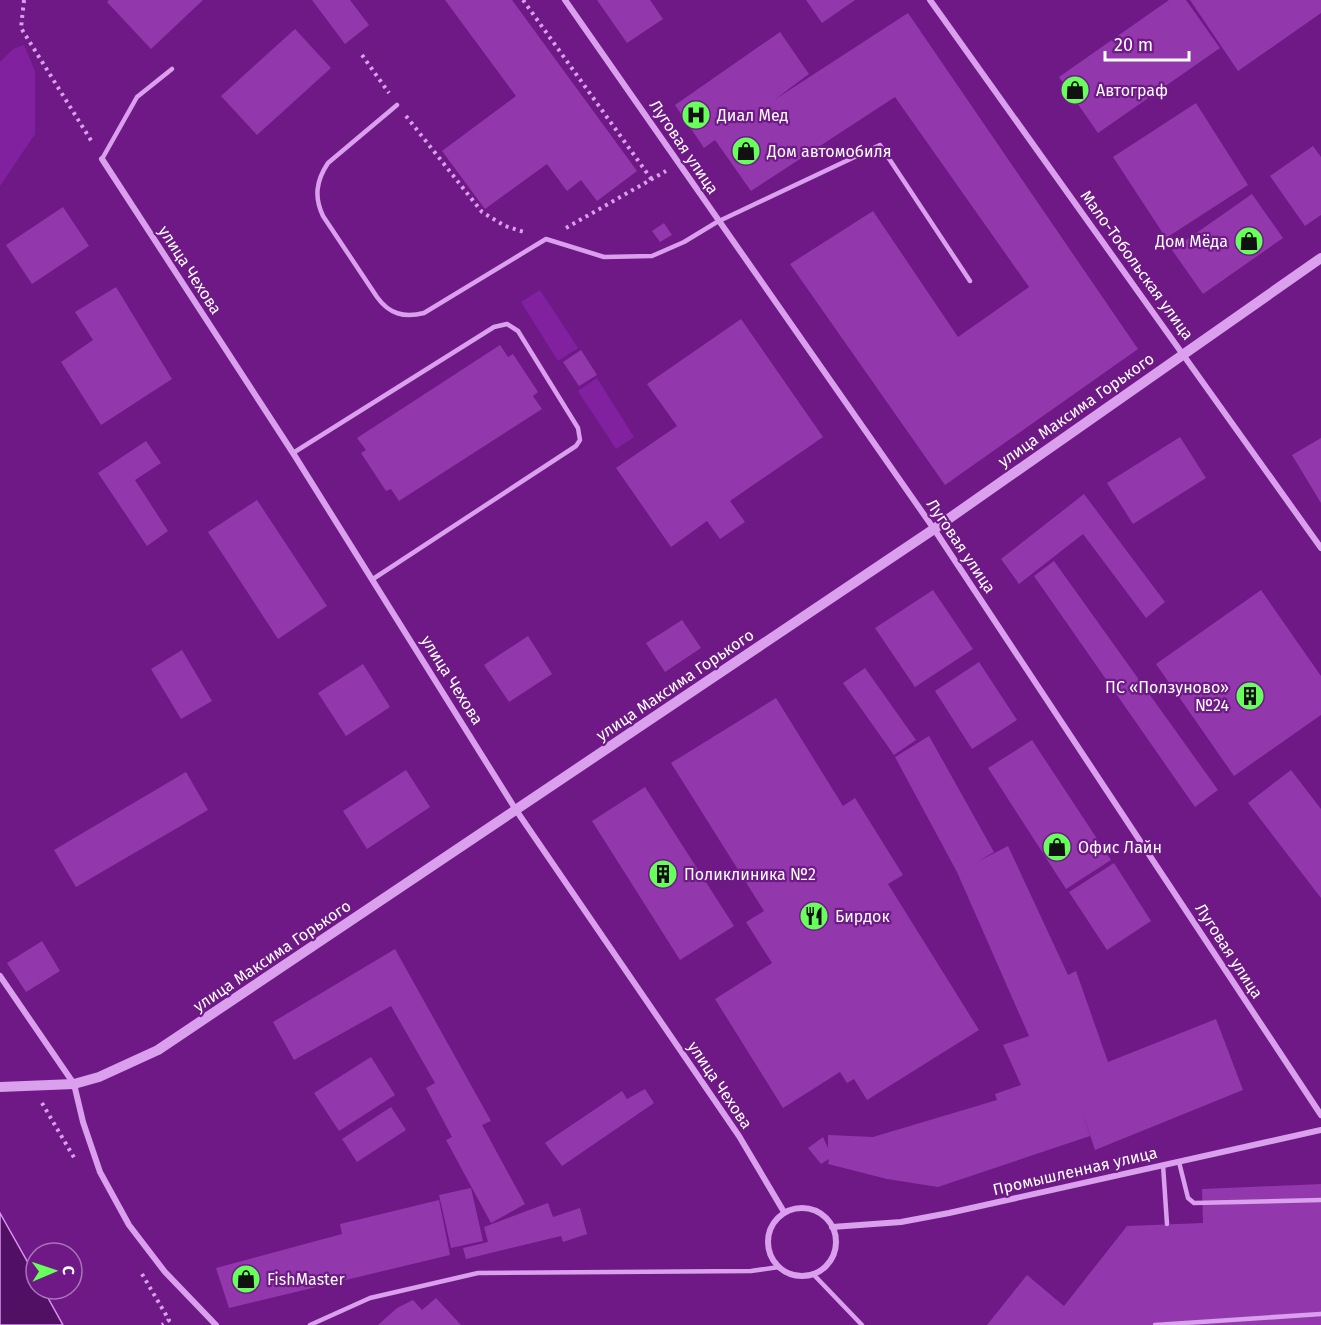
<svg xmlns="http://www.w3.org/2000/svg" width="1321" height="1325" font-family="'Fira Sans',sans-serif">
  <rect width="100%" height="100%" fill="#6e1986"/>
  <g fill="#8221a0">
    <path d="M 24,45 L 35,71 L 35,134 L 0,186 L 0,62 L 13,49 Z"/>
    <path d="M 540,290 L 578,348 L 558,361 L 521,302 Z"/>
    <path d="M 597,378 L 634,437 L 616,449 L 578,391 Z"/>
  </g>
  <path fill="#521064" stroke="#d892ef" stroke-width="1.5" d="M 0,1213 L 36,1277 L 36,1289 L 43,1289 L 63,1325 L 0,1325 Z"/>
  <g fill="#9238ac">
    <path d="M 109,0 L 203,0 L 151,49 L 107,2 Z"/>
    <path d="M 312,0 L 350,0 L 369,25 L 345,44 Z"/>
    <path d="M 445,0 L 512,0 L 637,171 L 597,201 L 581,180 L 567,191 L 547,164 L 485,209 L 442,151 L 516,96 Z"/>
    <path d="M 597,0 L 650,0 L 663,19 L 627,43 Z"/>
    <path d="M 806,0 L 855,0 L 822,23 Z"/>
    <path d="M 1169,0 L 1186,0 L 1220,48 L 1098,133 L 1059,77 Z"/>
    <path d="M 1190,0 L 1321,0 L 1321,13 L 1238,71 Z"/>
    <path d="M 908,13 L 1138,349 L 945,485 L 790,264 L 873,211 L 958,337 L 1029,287 L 895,97 L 751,191 L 715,140 L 704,148 L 675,105 L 780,32 L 809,74 L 774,100 Z"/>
    <path d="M 295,29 L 331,68 L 257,135 L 221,96 Z"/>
    <path d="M 1196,103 L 1248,185 L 1166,238 L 1113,157 Z"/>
    <path d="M 1313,146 L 1321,157 L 1321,215 L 1305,226 L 1270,176 Z"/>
    <path d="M 1252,194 L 1283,238 L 1203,294 L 1172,250 Z"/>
    <path d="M 63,207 L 89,246 L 32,284 L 6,245 Z"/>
    <path d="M 664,223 L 672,235 L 660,242 L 652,231 Z"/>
    <path d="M 116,287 L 172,379 L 101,425 L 61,362 L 93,340 L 75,312 Z"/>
    <path d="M 741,319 L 823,437 L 730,501 L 745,522 L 720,539 L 707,521 L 671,547 L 616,468 L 677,426 L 647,384 Z"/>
    <path d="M 500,345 L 508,357 L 513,354 L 538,392 L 533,396 L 542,409 L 399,501 L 391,489 L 386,491 L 361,453 L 366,450 L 357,438 Z"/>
    <path d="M 581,350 L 597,375 L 579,386 L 563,362 Z"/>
    <path d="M 1180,437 L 1206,478 L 1133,524 L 1107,483 Z"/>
    <path d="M 1321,438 L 1321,503 L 1292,455 Z"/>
    <path d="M 146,441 L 161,463 L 135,480 L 168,531 L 147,546 L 98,473 Z"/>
    <path d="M 1084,494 L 1165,602 L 1146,618 L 1083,534 L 1019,584 L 1001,559 Z"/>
    <path d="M 257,500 L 327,606 L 278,639 L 208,532 Z"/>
    <path d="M 1054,561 L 1218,790 L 1195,807 L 1034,576 Z"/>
    <path d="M 933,590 L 973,649 L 915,687 L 875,628 Z"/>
    <path d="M 1261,590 L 1321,676 L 1321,715 L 1234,776 L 1156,664 Z"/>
    <path d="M 682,620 L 701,648 L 665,672 L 646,643 Z"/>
    <path d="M 528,636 L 552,674 L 509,702 L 484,665 Z"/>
    <path d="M 182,650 L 212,701 L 181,719 L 151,669 Z"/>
    <path d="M 979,662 L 1017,720 L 972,749 L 935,691 Z"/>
    <path d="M 363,664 L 390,707 L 346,736 L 318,693 Z"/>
    <path d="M 865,668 L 916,740 L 894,755 L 843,683 Z"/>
    <path d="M 776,698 L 843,806 L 855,798 L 903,875 L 888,884 L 979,1030 L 867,1100 L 854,1079 L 847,1083 L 840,1072 L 783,1108 L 715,999 L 772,963 L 746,922 L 764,911 L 671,763 Z"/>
    <path d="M 929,736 L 994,852 L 977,862 L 1008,846 L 1068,975 L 1076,971 L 1108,1062 L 1216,1019 L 1243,1090 L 1095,1150 L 1080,1105 L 1090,1136 L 938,1187 L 887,1179 L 828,1164 L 829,1159 L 821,1164 L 808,1148 L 823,1137 L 828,1148 L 828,1135 L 873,1137 L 997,1100 L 995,1094 L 1021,1085 L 1003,1045 L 1029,1036 L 957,872 L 895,757 Z"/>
    <path d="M 1032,740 L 1111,860 L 1066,889 L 988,768 Z"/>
    <path d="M 406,770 L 430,807 L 367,849 L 343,811 Z"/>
    <path d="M 1291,770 L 1321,809 L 1321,898 L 1248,803 Z"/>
    <path d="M 186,772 L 208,810 L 76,887 L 54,850 Z"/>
    <path d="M 645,787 L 734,926 L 680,960 L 592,821 Z"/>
    <path d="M 1114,863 L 1151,921 L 1107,950 L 1069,892 Z"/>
    <path d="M 42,941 L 60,971 L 26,992 L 7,963 Z"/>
    <path d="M 395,949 L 491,1121 L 482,1125 L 525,1204 L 491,1223 L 446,1140 L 452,1137 L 426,1088 L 435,1083 L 391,1006 L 294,1060 L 273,1022 Z"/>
    <path d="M 371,1057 L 395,1095 L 339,1131 L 314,1093 Z"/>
    <path d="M 645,1089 L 654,1103 L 562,1166 L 545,1143 L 622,1091 L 627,1099 Z"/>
    <path d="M 391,1107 L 406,1130 L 357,1162 L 342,1139 Z"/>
    <path d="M 1321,1184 L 1321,1325 L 987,1325 L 1027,1275 L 1064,1306 L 1127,1226 L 1203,1223 L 1202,1189 Z"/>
    <path d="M 471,1188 L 483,1241 L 451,1248 L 439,1195 Z"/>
    <path d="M 439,1200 L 450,1255 L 229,1308 L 216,1268 L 342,1234 L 340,1224 Z"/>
    <path d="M 548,1203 L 553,1217 L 580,1208 L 587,1234 L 563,1242 L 561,1236 L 466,1259 L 463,1248 L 488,1242 L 484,1227 Z"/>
    <path d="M 436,1298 L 461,1325 L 378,1325 L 397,1308 L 413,1300 L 422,1310 Z"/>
  </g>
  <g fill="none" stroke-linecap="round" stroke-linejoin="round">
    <g stroke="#da9fed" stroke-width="4" stroke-dasharray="3 4.5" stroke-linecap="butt">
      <path d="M 24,0 L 21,28 L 92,142"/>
      <path d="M 523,0 L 652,180"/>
      <path d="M 362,55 L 389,93"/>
      <path d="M 406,116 L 482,212 L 505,226 L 527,233"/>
      <path d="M 566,228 L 666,171"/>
      <path d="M 42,1103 L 76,1161"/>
      <path d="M 142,1274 L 169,1320 L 162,1325"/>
    </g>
    <g stroke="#da9fed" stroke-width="4.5">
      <path d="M 397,105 L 328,163 C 316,181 314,197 323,216 L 377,297 C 389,314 404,318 424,313 L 546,239 L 604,257 L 652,256 L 684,242 L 717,222 L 880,145 L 970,281"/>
      <path d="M 102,159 L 137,97 L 172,69"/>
      <path d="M 293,453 L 494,327 L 507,324 L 518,331 L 578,428 L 580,440 L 576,446 L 373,579"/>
      <path d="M 1179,1162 L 1188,1198 L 1194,1203 L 1321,1200"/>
      <path d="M 1163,1165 L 1167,1224"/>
      <path d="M 814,1275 L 862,1325"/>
      <path d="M 310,1325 L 370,1298 L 478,1273 L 751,1271 L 779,1267"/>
      <path d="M 1155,1325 L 1321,1314"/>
    </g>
    <g stroke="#da9fed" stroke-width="6">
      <path d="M 565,0 L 934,529 L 1321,1115"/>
      <path d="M 930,0 L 1321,548"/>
      <path d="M 102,159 L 293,453 L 516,810 L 739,1136 L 784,1212"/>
      <path d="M 0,976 L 74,1084 L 83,1122 L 100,1172 L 129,1225 L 165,1272 L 216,1325"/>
      <circle cx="802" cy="1242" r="34"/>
      <path d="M 832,1227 L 901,1222 L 949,1213 L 1321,1130"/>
    </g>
    <path stroke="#da9fed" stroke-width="10" d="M 0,1087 L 74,1084 L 99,1077 L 158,1050 L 934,529 L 1321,258"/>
  </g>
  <defs>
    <g id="shop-disc" transform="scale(1.5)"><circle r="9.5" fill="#67ff5b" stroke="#6e1986"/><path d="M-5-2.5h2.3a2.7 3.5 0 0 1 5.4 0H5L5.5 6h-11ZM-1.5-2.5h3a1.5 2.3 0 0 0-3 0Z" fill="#111"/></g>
    <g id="hospital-disc" transform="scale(1.5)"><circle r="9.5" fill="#67ff5b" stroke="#6e1986"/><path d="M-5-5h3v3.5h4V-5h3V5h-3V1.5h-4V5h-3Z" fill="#111"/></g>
    <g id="building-disc" transform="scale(1.5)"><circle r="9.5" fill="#67ff5b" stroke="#6e1986"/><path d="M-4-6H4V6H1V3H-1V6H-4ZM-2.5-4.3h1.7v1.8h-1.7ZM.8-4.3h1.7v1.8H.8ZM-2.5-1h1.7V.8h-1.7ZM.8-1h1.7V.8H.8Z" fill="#111"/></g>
    <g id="restaurant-disc" transform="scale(1.5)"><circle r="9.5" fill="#67ff5b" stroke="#6e1986"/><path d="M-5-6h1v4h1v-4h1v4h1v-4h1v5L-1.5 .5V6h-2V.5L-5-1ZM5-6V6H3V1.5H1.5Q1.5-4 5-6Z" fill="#111"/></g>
  </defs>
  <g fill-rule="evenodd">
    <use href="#shop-disc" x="1075" y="90"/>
    <use href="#hospital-disc" x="696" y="115"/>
    <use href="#shop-disc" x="746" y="151"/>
    <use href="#shop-disc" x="1249" y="241"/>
    <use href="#building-disc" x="1250" y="696"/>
    <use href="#shop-disc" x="1057" y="847"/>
    <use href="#building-disc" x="663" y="874"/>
    <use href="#restaurant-disc" x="814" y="916"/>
    <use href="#shop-disc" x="246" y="1279"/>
  </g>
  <g text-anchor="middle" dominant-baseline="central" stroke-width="4.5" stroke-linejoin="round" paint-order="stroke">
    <g font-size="16" fill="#fff" stroke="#6e1986" text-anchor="start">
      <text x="1096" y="90">Автограф</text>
      <text x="717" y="115">Диал Мед</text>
      <text x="767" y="151">Дом автомобиля</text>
      <text x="1228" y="241" text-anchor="end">Дом Мёда</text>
      <text x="1229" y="687" text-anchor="end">ПС «Ползуново»<tspan x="1229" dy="18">№24</tspan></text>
      <text x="1078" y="847">Офис Лайн</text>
      <text x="684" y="874">Поликлиника №2</text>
      <text x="835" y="916">Бирдок</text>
      <text x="267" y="1279">FishMaster</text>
    </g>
    <g font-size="16" fill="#fff" stroke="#6e1986">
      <text transform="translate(684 147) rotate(56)">Луговая улица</text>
      <text transform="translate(1137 265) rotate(54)">Мало-Тобольская улица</text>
      <text transform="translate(190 270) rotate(57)">улица Чехова</text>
      <text transform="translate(1076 410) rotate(-35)">улица Максима Горького</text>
      <text transform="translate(961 546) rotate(56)">Луговая улица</text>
      <text transform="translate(452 680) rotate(58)">улица Чехова</text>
      <text transform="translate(675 685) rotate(-34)">улица Максима Горького</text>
      <text transform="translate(1229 951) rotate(57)">Луговая улица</text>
      <text transform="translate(272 956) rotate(-34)">улица Максима Горького</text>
      <text transform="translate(720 1085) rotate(56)">улица Чехова</text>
      <text transform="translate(1075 1171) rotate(-13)">Промышленная улица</text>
    </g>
  </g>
  <g transform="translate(54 1271) rotate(88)"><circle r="28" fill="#6e1986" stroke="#a875b6" stroke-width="1.5"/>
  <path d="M0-4.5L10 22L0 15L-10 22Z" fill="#67ff5b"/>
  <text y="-9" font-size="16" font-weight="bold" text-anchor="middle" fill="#ffffff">С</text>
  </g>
  <path d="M1105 51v9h84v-9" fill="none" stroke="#ffffff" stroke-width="3"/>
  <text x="1114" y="51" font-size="18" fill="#ffffff" stroke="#6e1986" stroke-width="4.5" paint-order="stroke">20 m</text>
</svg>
